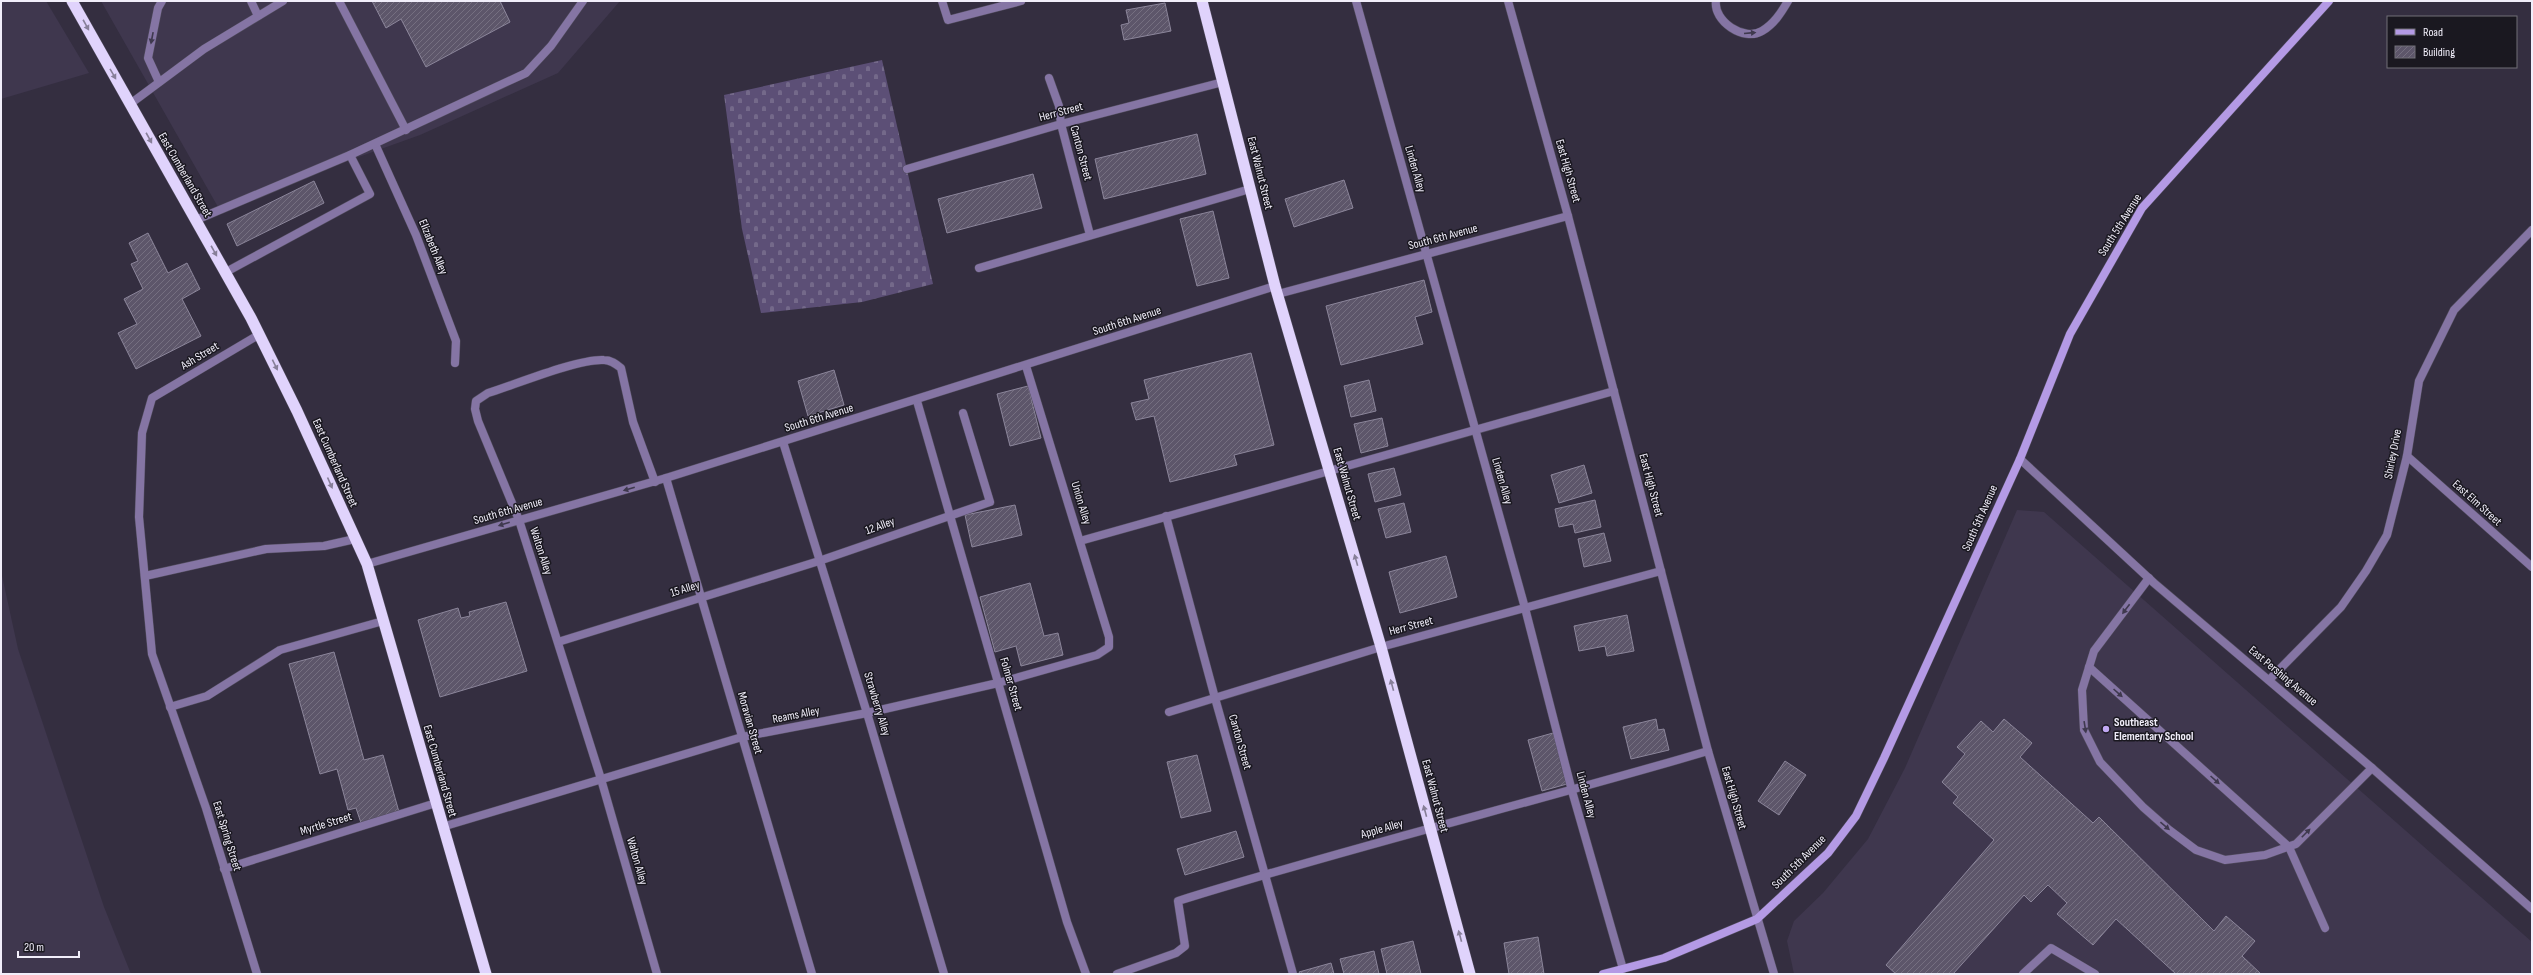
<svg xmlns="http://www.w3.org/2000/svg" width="2533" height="975" font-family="'Sofia Sans Condensed',sans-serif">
  <defs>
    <pattern id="cemetery-stones" width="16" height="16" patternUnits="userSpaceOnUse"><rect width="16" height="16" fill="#5c4f76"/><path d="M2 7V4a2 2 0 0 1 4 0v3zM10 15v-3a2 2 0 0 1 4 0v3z" fill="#74698a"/></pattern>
    <pattern id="building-hatch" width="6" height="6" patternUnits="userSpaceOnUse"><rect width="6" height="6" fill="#5d566a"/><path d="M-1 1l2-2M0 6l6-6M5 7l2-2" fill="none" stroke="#756f80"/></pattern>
  </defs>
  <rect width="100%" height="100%" fill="#342e40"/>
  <g fill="#3f374e">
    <path d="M 1,1 L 46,1 L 89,73 L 1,99 Z"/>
    <path d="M 101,1 L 620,1 L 558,73 L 420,135 L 328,168 L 222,214 Z"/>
    <path d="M 2017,510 L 2044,512 L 2532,942 L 2532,974 L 1794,974 L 1787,941 L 1794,921 L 1823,893 L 1868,839 L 1905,768 Z"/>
    <path d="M 1,571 L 18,649 L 104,907 L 131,974 L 1,974 Z"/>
  </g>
  <path fill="url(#cemetery-stones)" d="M 882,60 L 933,284 L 862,302 L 761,313 L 742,229 L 724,95 Z"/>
  <g fill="url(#building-hatch)" stroke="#8c869b">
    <path d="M 372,1 L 500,1 L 510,22 L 426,67 L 401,19 L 386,28 Z"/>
    <path d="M 1165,3 L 1171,31 L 1124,40 L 1121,25 L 1129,23 L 1126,10 Z"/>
    <path d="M 1197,134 L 1206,174 L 1104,199 L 1095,159 Z"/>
    <path d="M 1033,174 L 1042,208 L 947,233 L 938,199 Z"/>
    <path d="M 1344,180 L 1353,208 L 1294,227 L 1285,199 Z"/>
    <path d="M 314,181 L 324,203 L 237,246 L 227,224 Z"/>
    <path d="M 1213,211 L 1229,278 L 1197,286 L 1180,219 Z"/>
    <path d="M 148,233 L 168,273 L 187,263 L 200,289 L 182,299 L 201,336 L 136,369 L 118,333 L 137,324 L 124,299 L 143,289 L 131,264 L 138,261 L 129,243 Z"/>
    <path d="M 1424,280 L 1432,312 L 1415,317 L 1423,344 L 1341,365 L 1326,306 Z"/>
    <path d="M 1251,353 L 1274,445 L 1234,455 L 1237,465 L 1170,482 L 1154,416 L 1136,420 L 1131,403 L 1149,399 L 1144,380 Z"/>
    <path d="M 834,370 L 844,405 L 808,416 L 798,381 Z"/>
    <path d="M 1369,380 L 1376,411 L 1351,417 L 1344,386 Z"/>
    <path d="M 1028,386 L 1041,438 L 1010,446 L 997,394 Z"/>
    <path d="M 1382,418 L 1388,446 L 1361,453 L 1354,424 Z"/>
    <path d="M 1584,465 L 1592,493 L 1559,503 L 1551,475 Z"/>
    <path d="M 1394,468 L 1401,495 L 1375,502 L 1368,474 Z"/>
    <path d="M 1595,500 L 1601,527 L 1575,533 L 1573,524 L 1559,527 L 1555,509 Z"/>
    <path d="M 1404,503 L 1411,532 L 1386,538 L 1378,509 Z"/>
    <path d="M 1015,505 L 1022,535 L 972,547 L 965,515 Z"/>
    <path d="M 1604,533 L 1611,561 L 1584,567 L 1578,539 Z"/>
    <path d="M 1446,556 L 1457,597 L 1400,613 L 1389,572 Z"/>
    <path d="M 1030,583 L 1044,636 L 1058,633 L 1063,655 L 1021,666 L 1016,646 L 995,652 L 980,597 Z"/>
    <path d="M 506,602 L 527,671 L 440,697 L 418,620 L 458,608 L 461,618 L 470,616 L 469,612 Z"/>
    <path d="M 1627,615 L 1634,651 L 1607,656 L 1605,646 L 1579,651 L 1574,626 Z"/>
    <path d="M 334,652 L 364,760 L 383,755 L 399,812 L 361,823 L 356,808 L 348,810 L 337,769 L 320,774 L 289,664 Z"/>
    <path d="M 1656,719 L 1658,730 L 1664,729 L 1669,750 L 1631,759 L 1623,727 Z"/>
    <path d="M 2004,719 L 2032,743 L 2020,757 L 2093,823 L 2099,817 L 2214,931 L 2226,916 L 2255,941 L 2242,956 L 2261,974 L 2176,974 L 2116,919 L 2093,945 L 2057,914 L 2067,903 L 2048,885 L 2031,902 L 2024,895 L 1953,974 L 1896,974 L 1886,965 L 1994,840 L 1953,803 L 1958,797 L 1942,782 L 1965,754 L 1957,747 L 1981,721 L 1993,732 Z"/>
    <path d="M 1553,733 L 1567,784 L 1542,791 L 1528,740 Z"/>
    <path d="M 1197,755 L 1211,811 L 1181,818 L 1167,762 Z"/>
    <path d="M 1785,761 L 1806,775 L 1779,815 L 1758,801 Z"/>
    <path d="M 1236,831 L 1244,857 L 1185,875 L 1177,849 Z"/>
    <path d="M 1538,937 L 1544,974 L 1509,974 L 1504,943 Z"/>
    <path d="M 1413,941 L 1421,974 L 1387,974 L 1381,949 Z"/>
    <path d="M 1374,951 L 1379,974 L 1344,974 L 1340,959 Z"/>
    <path d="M 1331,963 L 1334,974 L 1300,974 L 1299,972 Z"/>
  </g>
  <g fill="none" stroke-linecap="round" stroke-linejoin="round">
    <g stroke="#524d5e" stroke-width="9">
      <g id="service">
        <path d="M 251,1 L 258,16"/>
        <path d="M 339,1 L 406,130"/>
        <path d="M 942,1 L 948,20 L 1021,1"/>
        <path d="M 1356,1 L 1525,608 L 1572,791 L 1623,969"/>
        <path d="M 1716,1 C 1713,21 1744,42 1762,31 C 1774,24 1781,13 1788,1"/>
        <path d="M 1049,78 L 1059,106 L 1061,124 L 1090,235"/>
        <path d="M 159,82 L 148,58 L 158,8 L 162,1"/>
        <path d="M 130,104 L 204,49 L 283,1"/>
        <path d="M 375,144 L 416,235 L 456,341 L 455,363"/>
        <path d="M 196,220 L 350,155 L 526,73 L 551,46 L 583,1"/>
        <path d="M 979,268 L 1250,189"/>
        <path d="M 226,272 L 370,194 L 350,155"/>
        <path d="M 783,442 L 867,713 L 944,974"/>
        <path d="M 655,482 L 633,422 L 621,368 C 616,364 611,360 604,360 C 580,358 514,385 488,393 L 476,401 L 475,409 L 478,421 L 519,520 L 601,779 L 657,974"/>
        <path d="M 1166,516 L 1215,698 L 1293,974"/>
        <path d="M 1080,541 L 1614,391"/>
        <path d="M 145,576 L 266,549 L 324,546 L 355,539"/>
        <path d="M 2149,578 L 2094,651 L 2082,690 L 2084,730 L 2100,762 L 2143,807 L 2168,829 L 2196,850 L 2225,860 L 2265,855 L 2296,844 L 2372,768"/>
        <path d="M 558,642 L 819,561 L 990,502 L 963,413"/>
        <path d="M 2089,667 L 2289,847 L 2325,928"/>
        <path d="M 170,707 L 207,696 L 280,650 L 383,621"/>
        <path d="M 442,827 L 742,737 L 867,713 L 998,683 L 1097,655 L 1109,647 L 1109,637 L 1026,366"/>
        <path d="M 224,869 L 436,803"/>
        <path d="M 257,974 L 206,808 L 152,654 L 139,517 L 142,433 L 152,398 L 260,334"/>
        <path d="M 1117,974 L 1176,953 L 1185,946 L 1178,901 C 1353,846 1532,803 1708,751"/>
        <path d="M 2023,974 L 2051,948 L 2095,974"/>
      </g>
    </g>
    <g stroke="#524d5e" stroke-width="9">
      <g id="minor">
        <path d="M 1508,1 L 1568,216 L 1708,751 L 1774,974"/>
        <path d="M 907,169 L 1061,124 L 1223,82"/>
        <path d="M 1278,294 L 1568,216"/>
        <path d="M 917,401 L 1067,922 L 1086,974"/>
        <path d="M 2407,456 L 2532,567"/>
        <path d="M 666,478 L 812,974"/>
        <path d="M 367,564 L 666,478 L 1275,286"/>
        <path d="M 2269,680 L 2341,607 L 2366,571 L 2387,535 L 2407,456 L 2419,381 L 2454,310 L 2532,230"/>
        <path d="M 1169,712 L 1381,647 L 1661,571"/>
      </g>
    </g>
    <g stroke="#524d5e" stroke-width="9">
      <path id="tertiary" d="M 2020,459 L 2154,583 L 2372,768 L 2532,909"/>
    </g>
    <g stroke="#524d5e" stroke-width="9">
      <path id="secondary" d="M 1603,974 L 1664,958 L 1757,919 L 1828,853 L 1856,816 L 1884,758 L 2020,459 L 2070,334 L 2142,208 L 2329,1"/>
    </g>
    <g stroke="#524d5e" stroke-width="12">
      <g id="trunk">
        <path d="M 72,1 L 251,318 L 297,411 L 367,564 L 486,974"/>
        <path d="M 1202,1 L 1275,286 L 1381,647 L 1470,974"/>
      </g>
    </g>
    <use href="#service" stroke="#8575a4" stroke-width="8"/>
    <use href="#minor" stroke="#8575a4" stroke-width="8"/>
    <use href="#tertiary" stroke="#8575a4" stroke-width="8"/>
    <use href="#secondary" stroke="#b49ae5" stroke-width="8"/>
    <use href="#trunk" stroke="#e0d3fc" stroke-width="11"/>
  </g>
  <defs><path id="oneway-solid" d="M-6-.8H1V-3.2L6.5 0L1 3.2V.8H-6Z"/></defs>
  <g fill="#877f99">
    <use href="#oneway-solid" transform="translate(86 25) rotate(61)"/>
    <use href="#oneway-solid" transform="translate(113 74) rotate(60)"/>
    <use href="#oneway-solid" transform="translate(149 138) rotate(61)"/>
    <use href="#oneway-solid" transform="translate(214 251) rotate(61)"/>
    <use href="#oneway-solid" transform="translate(275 365) rotate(64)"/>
    <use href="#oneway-solid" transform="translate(330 483) rotate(66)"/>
    <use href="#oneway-solid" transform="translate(1356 560) rotate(-106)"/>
    <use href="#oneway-solid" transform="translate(1392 685) rotate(-105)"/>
    <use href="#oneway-solid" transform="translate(1425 811) rotate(-105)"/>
    <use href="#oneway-solid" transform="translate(1460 936) rotate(-105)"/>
  </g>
  <g fill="#3f394e">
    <use href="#oneway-solid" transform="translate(1750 33) rotate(-5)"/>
    <use href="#oneway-solid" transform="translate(152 38) rotate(101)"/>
    <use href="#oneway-solid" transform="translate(629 489) rotate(164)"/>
    <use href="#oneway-solid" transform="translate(504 524) rotate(163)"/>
    <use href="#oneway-solid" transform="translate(2126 609) rotate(127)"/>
    <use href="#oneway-solid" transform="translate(2118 693) rotate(42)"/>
    <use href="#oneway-solid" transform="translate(2085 727) rotate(81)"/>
    <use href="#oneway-solid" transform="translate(2215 780) rotate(42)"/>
    <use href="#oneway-solid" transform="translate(2165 826) rotate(40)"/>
    <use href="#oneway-solid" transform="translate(2306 833) rotate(-45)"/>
  </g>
  <circle fill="#c1a8f3" stroke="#1a1820" stroke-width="1.5" cx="2106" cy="729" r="4"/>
  <g text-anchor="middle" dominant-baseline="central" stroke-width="3" stroke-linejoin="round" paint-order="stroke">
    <g font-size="12" fill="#f1eefa" stroke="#1a1820">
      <text transform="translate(1061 112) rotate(-15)">Herr Street</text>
      <text transform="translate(1081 153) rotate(75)">Canton Street</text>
      <text transform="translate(1415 169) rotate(74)">Linden Alley</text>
      <text transform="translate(1568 171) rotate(74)">East High Street</text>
      <text transform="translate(1260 173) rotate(76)">East Walnut Street</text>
      <text transform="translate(185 175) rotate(60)">East Cumberland Street</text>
      <text transform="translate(2120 225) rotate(-58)">South 5th Avenue</text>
      <text transform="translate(1443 237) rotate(-15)">South 6th Avenue</text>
      <text transform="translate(433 247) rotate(68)">Elizabeth Alley</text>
      <text transform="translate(1127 321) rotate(-18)">South 6th Avenue</text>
      <text transform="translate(200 356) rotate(-31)">Ash Street</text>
      <text transform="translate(819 418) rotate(-17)">South 6th Avenue</text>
      <text transform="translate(2393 454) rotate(-79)">Shirley Drive</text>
      <text transform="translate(335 463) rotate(66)">East Cumberland Street</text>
      <text transform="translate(1502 481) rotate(74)">Linden Alley</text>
      <text transform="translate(1347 484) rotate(74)">East Walnut Street</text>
      <text transform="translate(1651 485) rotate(75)">East High Street</text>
      <text transform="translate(1081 503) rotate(73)">Union Alley</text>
      <text transform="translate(2477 503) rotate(42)">East Elm Street</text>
      <text transform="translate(508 511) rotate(-16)">South 6th Avenue</text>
      <text transform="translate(1980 518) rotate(-66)">South 5th Avenue</text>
      <text transform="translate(880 526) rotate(-20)">12 Alley</text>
      <text transform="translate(541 551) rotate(72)">Walton Alley</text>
      <text transform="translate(685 589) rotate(-17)">15 Alley</text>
      <text transform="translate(1411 626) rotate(-15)">Herr Street</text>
      <text transform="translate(2283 676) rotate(40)">East Pershing Avenue</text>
      <text transform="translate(1011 684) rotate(74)">Folmer Street</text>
      <text transform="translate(877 704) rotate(73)">Strawberry Alley</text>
      <text transform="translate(796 715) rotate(-11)">Reams Alley</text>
      <text transform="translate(750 723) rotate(74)">Moravian Street</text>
      <text transform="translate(1240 742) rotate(74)">Canton Street</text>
      <text transform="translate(440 771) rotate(74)">East Cumberland Street</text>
      <text transform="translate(1586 795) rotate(75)">Linden Alley</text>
      <text transform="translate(1435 796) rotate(75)">East Walnut Street</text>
      <text transform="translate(1734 798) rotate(74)">East High Street</text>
      <text transform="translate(326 824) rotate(-17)">Myrtle Street</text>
      <text transform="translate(1382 829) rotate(-16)">Apple Alley</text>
      <text transform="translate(227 836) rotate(73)">East Spring Street</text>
      <text transform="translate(637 861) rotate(74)">Walton Alley</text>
      <text transform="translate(1799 862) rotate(-45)">South 5th Avenue</text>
    </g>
    <g font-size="12" font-weight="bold" fill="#f1eefa" stroke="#1a1820" text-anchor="start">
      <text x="2114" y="722">Southeast<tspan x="2114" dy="14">Elementary School</tspan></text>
    </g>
  </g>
  <rect width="2533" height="975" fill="none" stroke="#f1eefa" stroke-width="4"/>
  <rect x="2387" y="16" width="130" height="52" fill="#1a1820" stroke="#706e77"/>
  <rect x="2395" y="29" width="20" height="6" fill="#b49ae5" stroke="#706e77"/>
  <text x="2423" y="36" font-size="12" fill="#f1eefa">Road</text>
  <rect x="2395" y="46" width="20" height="12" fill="url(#building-hatch)" stroke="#706e77"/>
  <text x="2423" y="56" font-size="12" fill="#f1eefa">Building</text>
  <path d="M18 951v6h61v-6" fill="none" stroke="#f1eefa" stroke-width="2"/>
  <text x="24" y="951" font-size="12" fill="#f1eefa" stroke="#1a1820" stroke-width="3" paint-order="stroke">20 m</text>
</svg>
